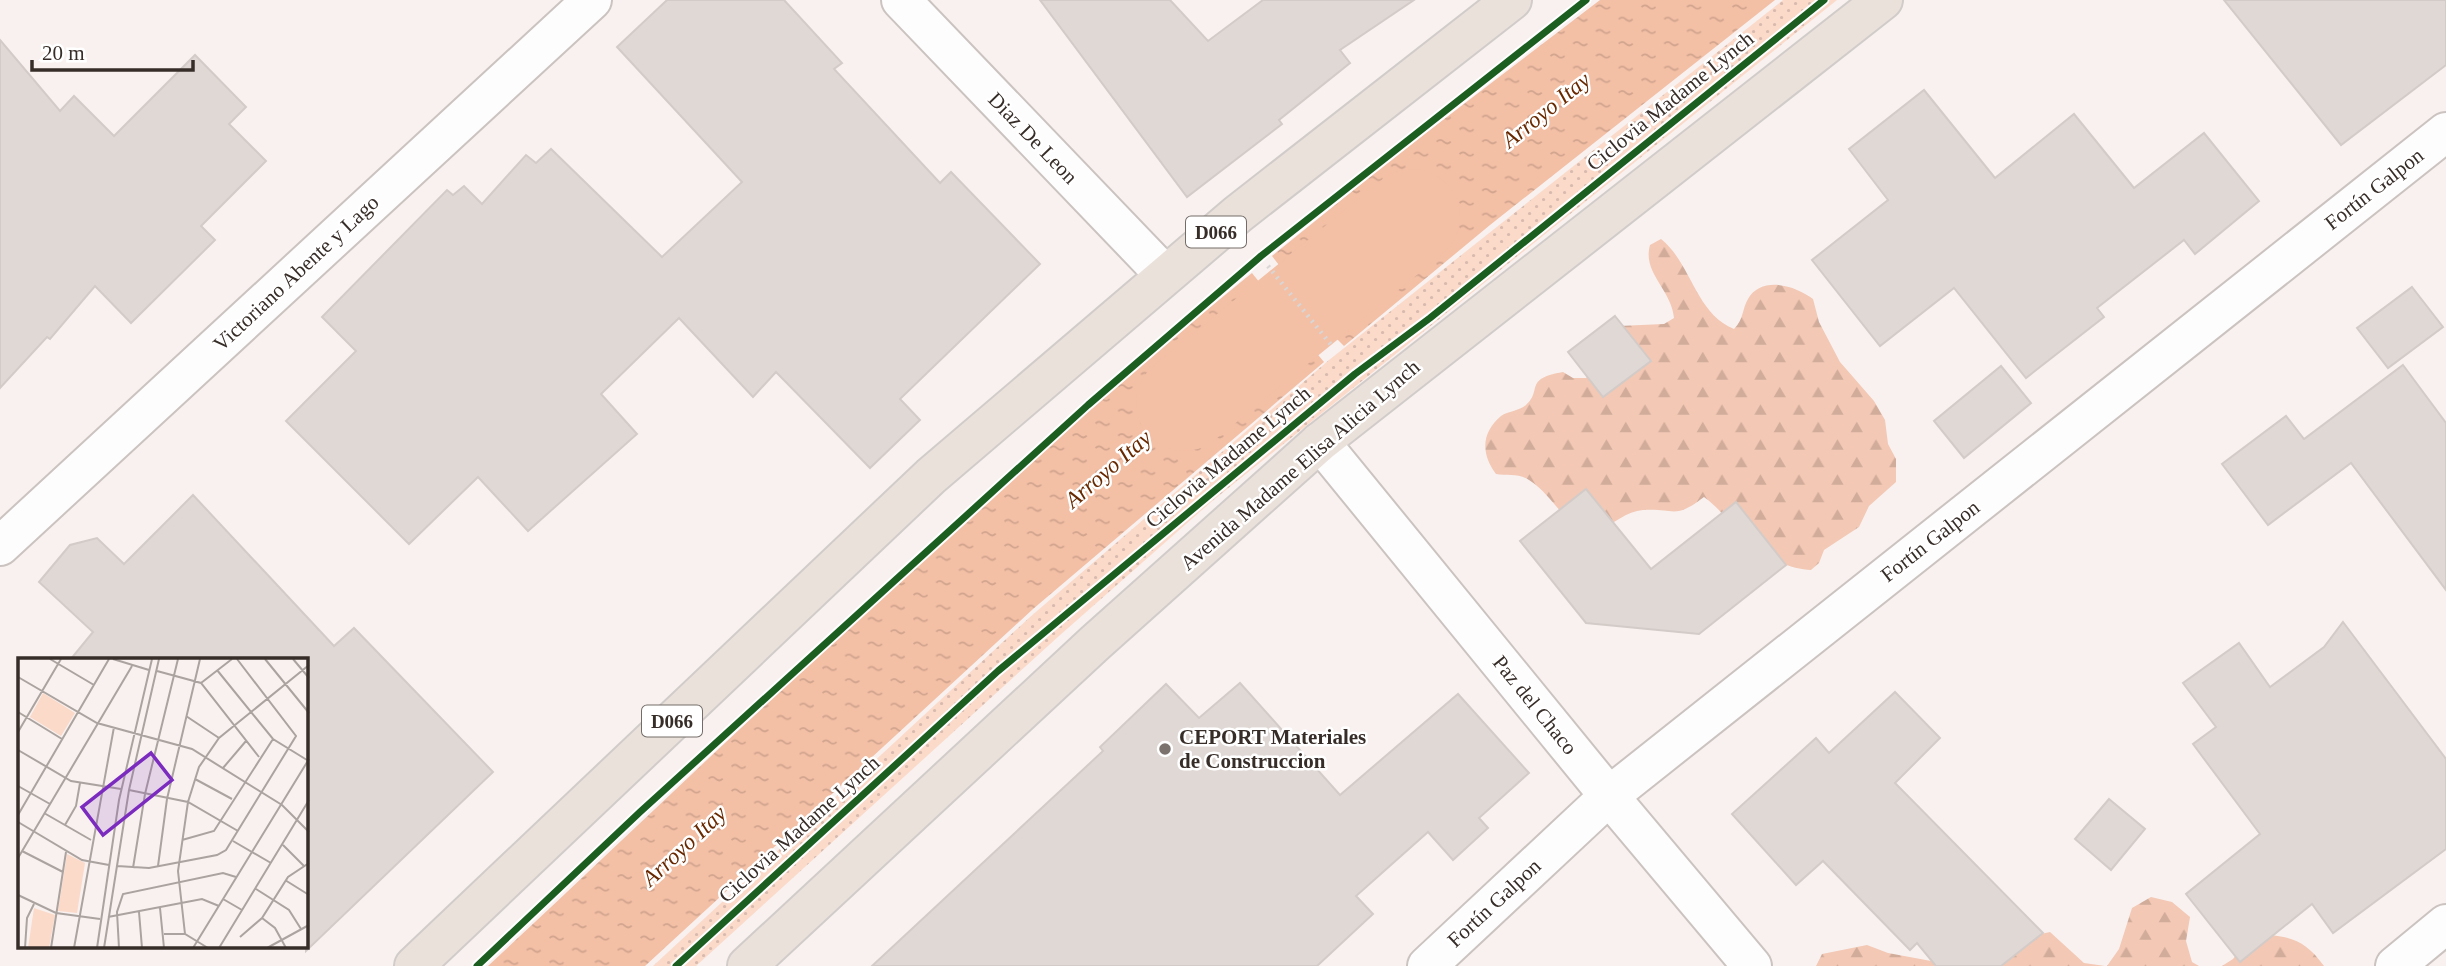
<svg xmlns="http://www.w3.org/2000/svg" width="2446" height="966" font-family="Georgia,serif">
  <defs>
    <pattern id="grass-dots" width="8" height="8" patternUnits="userSpaceOnUse" patternTransform="scale(1.75)"><rect width="8" height="8" fill="#fbdaca"/><path d="M2 2h.1M6 6h.1" fill="none" stroke="#d8bbae" stroke-width="1.8" stroke-linecap="round"/></pattern>
    <pattern id="forest-firs" width="22" height="20" patternUnits="userSpaceOnUse" patternTransform="scale(1.75)"><rect width="22" height="20" fill="#f3c8b4"/><path d="M5 1l3.5 6h-7zM16 11l3.5 6h-7z" fill="#d1ac9b"/></pattern>
    <pattern id="water-ripples" width="26" height="14" patternUnits="userSpaceOnUse" patternTransform="scale(1.75)"><rect width="26" height="14" fill="#f3bfa5"/><path d="M2 4q2-2 4 0t4 0M15 11q2-2 4 0t4 0" fill="none" stroke="#d1a48e"/></pattern>
  </defs>
  <rect width="100%" height="100%" fill="#f8f1ef"/>
  <path fill="url(#grass-dots)" d="M 1783,0 L 1837,0 L 1211,502 L 1059,636 L 696,966 L 653,966 L 1030,617 L 1329,360 Z"/>
  <g fill="url(#forest-firs)">
    <path d="M 1661,239 C 1692,264 1695,313 1734,329 C 1744,319 1742,309 1748,299 C 1762,275 1796,286 1813,299 L 1819,322 L 1840,362 L 1874,401 L 1885,420 L 1888,444 L 1896,459 L 1896,482 L 1869,506 L 1859,527 L 1824,550 L 1819,563 L 1811,570 C 1787,570 1748,549 1734,530 C 1723,515 1720,509 1704,497 C 1674,520 1675,508 1643,510 C 1627,511 1612,524 1599,532 C 1559,525 1558,499 1529,480 C 1519,473 1507,476 1496,474 C 1481,454 1481,433 1501,416 C 1508,411 1519,411 1526,405 C 1543,390 1523,379 1563,372 L 1573,378 L 1586,378 L 1593,371 L 1619,326 L 1664,324 L 1674,318 C 1672,290 1642,273 1650,245 Z"/>
    <path d="M 2151,897 L 2172,902 L 2190,917 L 2186,941 L 2192,962 L 2199,966 L 2107,966 L 2119,949 L 2132,908 Z"/>
    <path d="M 2050,932 L 2084,963 L 2105,966 L 2002,966 L 2028,937 Z"/>
    <path d="M 2269,935 C 2295,937 2308,944 2324,966 L 2222,966 L 2233,959 L 2246,942 Z"/>
    <path d="M 1867,945 L 1888,953 L 1958,966 L 1816,966 L 1822,954 Z"/>
  </g>
  <path fill="url(#water-ripples)" d="M 1600,0 L 1775,0 L 1490,225 L 1344,346 L 1333,335 L 1314,350 L 1324,362 L 1033,609 L 645,966 L 488,966 C 739,732 985,489 1252,273 L 1313,349 L 1332,334 L 1272,256 L 1388,162 Z"/>
  <g fill="none" stroke-linecap="round" stroke-linejoin="round">
    <path stroke="#f3bfa5" stroke-width="96" d="M 1184,403 L 1412,217"/>
  </g>
  <g fill="#e0d8d5" stroke="#d3cbc8" stroke-width="2">
    <path d="M 667,0 L 784,0 L 842,63 L 834,69 L 940,183 L 951,172 L 1040,264 L 900,399 L 920,420 L 870,468 L 776,372 L 753,397 L 679,318 L 601,394 L 637,434 L 528,531 L 478,477 L 409,544 L 286,421 L 356,351 L 322,317 L 447,190 L 453,195 L 464,186 L 482,204 L 526,155 L 536,163 L 551,149 L 662,257 L 742,182 L 617,47 Z"/>
    <path d="M 1040,0 L 1170,0 L 1208,41 L 1263,0 L 1414,0 L 1340,50 L 1350,63 L 1279,120 L 1282,124 L 1187,197 Z"/>
    <path d="M 2224,0 L 2446,0 L 2446,65 L 2341,145 Z"/>
    <path d="M 0,40 L 60,111 L 74,96 L 114,136 L 195,55 L 246,107 L 229,124 L 266,161 L 201,226 L 215,240 L 131,323 L 95,286 L 50,339 L 47,337 L 0,388 Z"/>
    <path d="M 1924,90 L 1995,178 L 2074,114 L 2134,188 L 2204,133 L 2259,201 L 2195,254 L 2184,240 L 2097,308 L 2104,317 L 2026,378 L 1954,288 L 1880,346 L 1812,260 L 1888,200 L 1849,149 Z"/>
    <path d="M 2412,287 L 2443,327 L 2388,368 L 2357,328 Z"/>
    <path d="M 1615,316 L 1651,361 L 1603,397 L 1568,352 Z"/>
    <path d="M 2403,365 L 2446,423 L 2446,590 L 2351,463 L 2268,525 L 2222,464 L 2286,416 L 2304,439 Z"/>
    <path d="M 2001,366 L 2031,403 L 1964,458 L 1934,421 Z"/>
    <path d="M 1586,489 L 1651,569 L 1736,502 L 1786,565 L 1699,634 L 1586,623 L 1520,541 Z"/>
    <path d="M 193,495 L 334,646 L 354,628 L 493,772 L 306,951 L 306,660 L 70,660 L 93,632 L 39,582 L 70,545 L 97,538 L 124,564 Z"/>
    <path d="M 2343,622 L 2446,759 L 2446,849 L 2333,933 L 2312,904 L 2240,962 L 2186,894 L 2260,834 L 2193,744 L 2216,727 L 2183,683 L 2239,643 L 2270,687 L 2324,647 Z"/>
    <path d="M 1240,683 L 1340,795 L 1458,694 L 1529,773 L 1479,818 L 1488,828 L 1453,860 L 1428,832 L 1356,896 L 1373,914 L 1317,966 L 872,966 L 1103,751 L 1100,747 L 1166,684 L 1199,718 Z"/>
    <path d="M 1895,692 L 1940,738 L 1895,783 L 2043,933 L 2001,966 L 1936,966 L 1917,943 L 1910,950 L 1823,861 L 1796,885 L 1732,814 L 1816,738 L 1829,753 Z"/>
    <path d="M 2109,799 L 2145,829 L 2111,870 L 2075,839 Z"/>
  </g>
  <g fill="none" stroke-linecap="round" stroke-linejoin="round">
    <g stroke="#cbc3c0" stroke-width="42">
      <g id="minor">
        <path d="M 901,0 L 1165,275"/>
        <path d="M 1320,442 L 1609,796 L 1752,966"/>
        <path d="M 0,546 L 592,0"/>
        <path d="M 1427,966 L 1609,796 L 2446,132"/>
        <path d="M 2395,966 L 2446,924"/>
      </g>
    </g>
    <g stroke="#d1ccca" stroke-width="42">
      <g id="highway">
        <path d="M 414,966 L 931,476 L 1238,214 L 1512,0"/>
        <path d="M 747,966 L 1095,643 L 1320,442 L 1883,0"/>
      </g>
    </g>
    <path stroke="#d9d6d5" stroke-width="4.5" stroke-dasharray="2 5" stroke-linecap="butt" d="M 1268,266 L 1332,346"/>
    <use href="#minor" stroke="#fefdfd" stroke-width="38"/>
    <use href="#highway" stroke="#ebe1db" stroke-width="38"/>
    <g stroke="#fff" stroke-width="11">
      <g id="cycleway">
        <path d="M 477,966 L 640,812 L 1088,405 L 1261,256 L 1586,0"/>
        <path d="M 676,966 L 998,671 L 1355,374 L 1430,318 L 1824,0"/>
      </g>
    </g>
    <use href="#cycleway" stroke="#1b5e20" stroke-width="7"/>
  </g>
  <circle fill="#7b726e" stroke="#fff" stroke-width="2.5" cx="1165" cy="749" r="7"/>
  <g text-anchor="middle" dominant-baseline="central" stroke-width="5" stroke-linejoin="round" paint-order="stroke">
    <g fill="#fff" stroke="#736c68" stroke-width="2">
      <rect x="1186" y="216.5" width="60" height="31" rx="5"/>
      <rect x="642" y="705.5" width="60" height="31" rx="5"/>
    </g>
    <g font-size="19" font-weight="bold" fill="#372d28">
      <text x="1216" y="232">D066</text>
      <text x="672" y="721">D066</text>
    </g>
    <g font-size="21" fill="#372d28" stroke="#fff">
      <text transform="translate(1670 101) rotate(-39)">Ciclovia Madame Lynch</text>
      <text transform="translate(1033 138) rotate(46)">Diaz De Leon</text>
      <text transform="translate(2374 189) rotate(-38)">Fortín Galpon</text>
      <text transform="translate(296 273) rotate(-43)">Victoriano Abente y Lago</text>
      <text transform="translate(1228 457) rotate(-40)">Ciclovia Madame Lynch</text>
      <text transform="translate(1300 465) rotate(-41)">Avenida Madame Elisa Alicia Lynch</text>
      <text transform="translate(1930 541) rotate(-38)">Fortín Galpon</text>
      <text transform="translate(1535 705) rotate(51)">Paz del Chaco</text>
      <text transform="translate(799 829) rotate(-42)">Ciclovia Madame Lynch</text>
      <text transform="translate(1494 903) rotate(-43)">Fortín Galpon</text>
    </g>
    <g font-size="21" font-weight="bold" fill="#372d28" stroke="#fff" text-anchor="start">
      <text x="1179" y="737">CEPORT Materiales<tspan x="1179" dy="24">de Construccion</tspan></text>
    </g>
    <g font-size="23" font-style="italic" fill="#682900" stroke="#fff">
      <text transform="translate(1546 110) rotate(-39)">Arroyo Itay</text>
      <text transform="translate(1108 469) rotate(-41)">Arroyo Itay</text>
      <text transform="translate(684 846) rotate(-43)">Arroyo Itay</text>
    </g>
  </g>
  <g transform="translate(18 658)">
    <rect width="290" height="290" fill="#f8f1ef"/>
    <path d="M 25,35 L 57,55 L 43,78 L 12,59 ZM 49,196 L 67,205 L 59,255 L 40,253 ZM 16,250 L 37,257 L 31,290 L 10,290 Z" fill="#fbdaca"/>
    <path fill="none" stroke="#aba39f" stroke-width="2" d="M 32,1 L 76,27M 95,1 L 131,12M 247,1 L 291,55M 275,1 L 291,20M 199,12 L 255,81 L 289,102M 139,13 L 183,25 L 241,99M 0,19 L 79,65 L 174,91 L 264,147 L 291,174M 183,25 L 214,1M 0,54 L 44,81M 168,58 L 201,80M 0,74 L 43,1M 0,92 L 53,123 L 103,131M 205,110 L 228,83M 177,121 L 214,141M 0,128 L 32,146M 111,132 L 170,144 L 220,173M 26,155 L 73,182M 0,157 L 91,1M 0,164 L 64,202 L 91,207M 47,167 L 58,148 L 62,125M 164,182 L 196,173 L 255,81M 215,183 L 253,205M 265,187 L 286,208M 4,193 L 45,214M 0,200 L 114,8M 99,208 L 131,210 L 199,197 L 208,192 L 278,78 L 219,1M 140,208 L 149,141 L 182,1M 115,210 L 127,136 L 160,1M 267,222 L 291,237M 238,231 L 271,252 L 283,271M 0,237 L 38,255 L 82,261M 205,241 L 224,252M 142,250 L 146,290M 121,254 L 124,290M 90,259 L 184,241 L 201,248M 244,260 L 257,270 L 268,290M 146,276 L 167,276 L 190,290M 167,276 L 160,213 L 170,144 L 181,109 L 201,80 L 291,7M 222,279 L 244,260 L 270,219 L 291,205M 7,290 L 9,260 L 16,246M 33,290 L 48,194M 56,290 L 96,69M 79,290 L 101,142 L 134,1M 86,290 L 111,132 L 141,1M 101,290 L 99,254 L 105,236 L 205,215 L 218,219M 175,290 L 291,101M 201,290 L 291,142M 249,290 L 291,267"/>
    <path fill="#7b2cbf" fill-opacity="0.15" stroke="#7b2cbf" stroke-width="3.5" d="M 133,95 L 154,122 L 85,177 L 64,149 Z"/>
    <rect width="290" height="290" fill="none" stroke="#372d28" stroke-width="3.5"/>
  </g>
  <path d="M32 60v10h161v-10" fill="none" stroke="#372d28" stroke-width="3.5"/>
  <text x="42" y="60" font-size="21" fill="#372d28" stroke="#ffffff" stroke-width="5" paint-order="stroke">20 m</text>
</svg>
